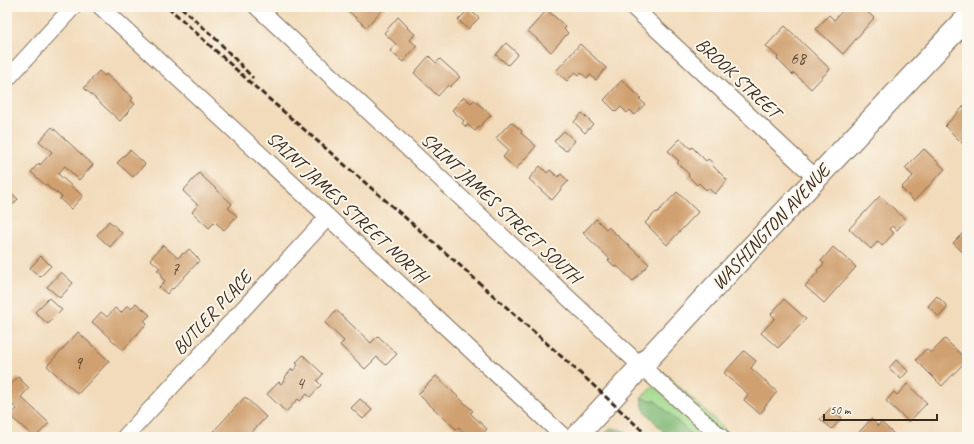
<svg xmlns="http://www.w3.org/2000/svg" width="974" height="444" font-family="Caveat,sans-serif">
  <rect width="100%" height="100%" fill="#fbf7ec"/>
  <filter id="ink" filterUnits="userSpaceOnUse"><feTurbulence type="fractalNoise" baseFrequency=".025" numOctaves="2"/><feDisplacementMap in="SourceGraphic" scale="8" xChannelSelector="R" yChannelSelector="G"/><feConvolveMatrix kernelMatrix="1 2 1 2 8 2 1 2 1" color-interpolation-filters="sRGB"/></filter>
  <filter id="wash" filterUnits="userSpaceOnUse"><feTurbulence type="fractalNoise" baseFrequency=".012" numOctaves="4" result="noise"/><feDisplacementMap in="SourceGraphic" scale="16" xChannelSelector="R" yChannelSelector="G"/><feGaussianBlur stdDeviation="0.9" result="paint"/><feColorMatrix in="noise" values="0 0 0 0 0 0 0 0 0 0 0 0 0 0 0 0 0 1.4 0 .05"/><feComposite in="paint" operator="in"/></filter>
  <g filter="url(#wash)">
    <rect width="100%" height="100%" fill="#f2dbbb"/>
    <path fill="#a1d98b" stroke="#6e8254" d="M 666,374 L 733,437 L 694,437 L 656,401 L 641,398 Z"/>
    <g fill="#80b977" stroke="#5e724a">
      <path d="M 641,398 L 656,401 L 694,437 L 668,437 L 644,410 Z"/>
      <path d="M 611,428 L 625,431 L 632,437 L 604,437 L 606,432 Z"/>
    </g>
    <g id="blocks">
      <g fill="#d0a06f">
        <path d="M 344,7 L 385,7 L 366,27 Z"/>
        <path d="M 846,7 L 862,7 L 874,18 L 843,54 L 816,29 L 829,15 L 834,20 Z"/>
        <path d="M 469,9 L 479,18 L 468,29 L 458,20 Z"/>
        <path d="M 547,10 L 566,27 L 564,29 L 568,33 L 551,52 L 528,31 Z"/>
        <path d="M 398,17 L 408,27 L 407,28 L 415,34 L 410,40 L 417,46 L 403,62 L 390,51 L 396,44 L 384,33 Z"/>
        <path d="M 785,26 L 830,69 L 811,89 L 794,73 L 793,75 L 777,59 L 778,57 L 766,46 Z"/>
        <path d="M 506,43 L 518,54 L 508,65 L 496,55 Z"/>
        <path d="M 580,44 L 606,68 L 596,80 L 590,75 L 587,78 L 581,73 L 579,75 L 575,72 L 567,81 L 556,71 Z"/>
        <path d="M 429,56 L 436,63 L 440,59 L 460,77 L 450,87 L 448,85 L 438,96 L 414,73 Z"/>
        <path d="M 99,71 L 105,76 L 106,74 L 133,98 L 131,101 L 135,104 L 120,121 L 84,88 Z"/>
        <path d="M 622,80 L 641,98 L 639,99 L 645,104 L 635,115 L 630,110 L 627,113 L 621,107 L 616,112 L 604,100 Z"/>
        <path d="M 464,97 L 471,103 L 474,100 L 491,115 L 475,131 L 468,125 L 466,127 L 462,123 L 464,121 L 452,110 Z"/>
        <path d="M 964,106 L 967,109 L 967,148 L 945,126 Z"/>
        <path d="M 582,113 L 593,124 L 585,133 L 574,122 Z"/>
        <path d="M 511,122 L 522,131 L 521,133 L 536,146 L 516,169 L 503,157 L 509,150 L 496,138 Z"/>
        <path d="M 52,127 L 93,165 L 79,180 L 65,166 L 58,174 L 83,196 L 71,209 L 60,199 L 62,197 L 53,190 L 52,190 L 48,187 L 48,185 L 47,184 L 45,185 L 31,172 L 39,163 L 40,165 L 52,152 L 39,141 Z"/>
        <path d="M 564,131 L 575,141 L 566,151 L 554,141 Z"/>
        <path d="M 680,139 L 691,149 L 692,147 L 706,161 L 708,159 L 713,163 L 712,165 L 727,180 L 715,194 L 708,188 L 706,190 L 699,183 L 697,185 L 688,176 L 689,174 L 677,163 L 679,161 L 668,151 Z"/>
        <path d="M 924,149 L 945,169 L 914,201 L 901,188 L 913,176 L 905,168 Z"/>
        <path d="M 130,150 L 145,164 L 133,177 L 117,163 Z"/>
        <path d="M 540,166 L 547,173 L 550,170 L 558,177 L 561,174 L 568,181 L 552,200 L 529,179 Z"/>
        <path d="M 199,173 L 232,204 L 228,208 L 237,216 L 224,230 L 215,222 L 209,228 L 192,212 L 198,205 L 183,191 Z"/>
        <path d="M 7,189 L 18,199 L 7,211 Z"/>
        <path d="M 677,192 L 698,212 L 667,245 L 645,223 L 656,212 L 657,213 Z"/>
        <path d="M 880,196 L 906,220 L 897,230 L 892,226 L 889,229 L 894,233 L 882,246 L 878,241 L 871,249 L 849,229 Z"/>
        <path d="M 596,219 L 606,229 L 608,227 L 649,264 L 633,281 L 617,266 L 616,268 L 608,260 L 610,259 L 583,233 Z"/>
        <path d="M 109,221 L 122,233 L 110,247 L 97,235 Z"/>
        <path d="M 964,232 L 967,235 L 967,254 L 966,255 L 953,243 Z"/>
        <path d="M 163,245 L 178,258 L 183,253 L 184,254 L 189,249 L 200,260 L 173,289 L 172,288 L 167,294 L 159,287 L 165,281 L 161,277 L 163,275 L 157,270 L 160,268 L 150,259 Z"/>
        <path d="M 833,247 L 856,267 L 824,303 L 805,286 L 818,272 L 817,270 L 824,264 L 821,261 Z"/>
        <path d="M 41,256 L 51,266 L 40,277 L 30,268 Z"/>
        <path d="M 61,272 L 73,283 L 60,298 L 47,287 Z"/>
        <path d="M 937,296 L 948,307 L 939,317 L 928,306 Z"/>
        <path d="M 49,298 L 62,310 L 48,324 L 35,312 Z"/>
        <path d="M 784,299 L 806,319 L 778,348 L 761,333 L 775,318 L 771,314 Z"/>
        <path d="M 136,303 L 150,315 L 144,321 L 147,323 L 123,350 L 92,322 L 101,312 L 107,317 L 115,308 L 121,313 L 128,305 L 131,309 Z"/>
        <path d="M 336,310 L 371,343 L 378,336 L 397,354 L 386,365 L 377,357 L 365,369 L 340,345 L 344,341 L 325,323 Z"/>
        <path d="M 78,332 L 109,361 L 78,394 L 47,366 Z"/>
        <path d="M 945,339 L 967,360 L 942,386 L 916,360 L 926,349 L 931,353 Z"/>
        <path d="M 744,351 L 756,361 L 751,368 L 777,392 L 764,407 L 765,408 L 760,414 L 744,400 L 748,394 L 724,373 Z"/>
        <path d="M 303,355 L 323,374 L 317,381 L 321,385 L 310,397 L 307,394 L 300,401 L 298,399 L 286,412 L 267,394 L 279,382 L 281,384 L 286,378 L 285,377 L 292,369 L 293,371 L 298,365 L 296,363 Z"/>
        <path d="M 896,360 L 908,371 L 901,379 L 889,368 Z"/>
        <path d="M 436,376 L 473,411 L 470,413 L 487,429 L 480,437 L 469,437 L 458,427 L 456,429 L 418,394 Z"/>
        <path d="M 18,377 L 29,388 L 21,397 L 49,423 L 36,437 L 34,437 L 10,416 L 17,409 L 7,400 L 7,389 Z"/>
        <path d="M 907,384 L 927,403 L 909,422 L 886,401 L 894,392 L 897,395 Z"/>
        <path d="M 245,397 L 266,417 L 247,437 L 216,437 L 212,433 Z"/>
        <path d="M 360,399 L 372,410 L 363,419 L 351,408 Z"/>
        <path d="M 831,408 L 842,418 L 832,429 L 820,419 Z"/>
        <path d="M 871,419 L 878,426 L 881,422 L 894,434 L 891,437 L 855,437 Z"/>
      </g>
    </g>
  </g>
  <g filter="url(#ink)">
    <use href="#blocks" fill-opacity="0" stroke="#7b6855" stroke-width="1"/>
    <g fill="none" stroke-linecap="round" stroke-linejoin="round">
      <g stroke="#7b6855" stroke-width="18">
        <g id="street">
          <path d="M 101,7 L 328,217 L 564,437"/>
          <path d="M 257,7 L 641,366 L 721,437"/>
          <path d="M 633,7 L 816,178"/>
          <path d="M 7,79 L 73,7"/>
          <path d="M 125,437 L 328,217"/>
        </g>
      </g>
      <g stroke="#7b6855" stroke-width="24">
        <path id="secondary" d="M 576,437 C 705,296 836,157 967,18"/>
      </g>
      <use href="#street" stroke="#fff" stroke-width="16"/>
      <use href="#secondary" stroke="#fff" stroke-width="22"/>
      <g stroke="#3b2a1e" stroke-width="3" stroke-dasharray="6 3" stroke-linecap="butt">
        <path d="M 168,7 L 253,85 L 455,261 L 592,384 L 649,437"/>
        <path d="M 181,7 L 218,41 L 253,78"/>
      </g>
    </g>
  </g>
  <g text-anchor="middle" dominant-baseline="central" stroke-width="4" stroke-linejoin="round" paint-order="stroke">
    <g font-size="17" fill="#604832">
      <text x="798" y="58">68</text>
      <text x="175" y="269">7</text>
      <text x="78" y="363">9</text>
      <text x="300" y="383">4</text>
    </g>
    <g font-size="19" fill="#3b2a1e" stroke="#fbf7ec">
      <text transform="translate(738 78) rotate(43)">BROOK STREET</text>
      <text transform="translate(347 207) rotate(43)">SAINT JAMES STREET NORTH</text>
      <text transform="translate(501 208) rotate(43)">SAINT JAMES STREET SOUTH</text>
      <text transform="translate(771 227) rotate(-47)">WASHINGTON AVENUE</text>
      <text transform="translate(212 313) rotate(-47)">BUTLER PLACE</text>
    </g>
  </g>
  <rect width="974" height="444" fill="none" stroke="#fbf7ec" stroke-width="24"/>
  <path d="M824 414v6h113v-6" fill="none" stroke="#3b2a1e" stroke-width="2"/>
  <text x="830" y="414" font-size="12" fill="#3b2a1e" stroke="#fbf7ec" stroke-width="3" paint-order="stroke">50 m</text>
</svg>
